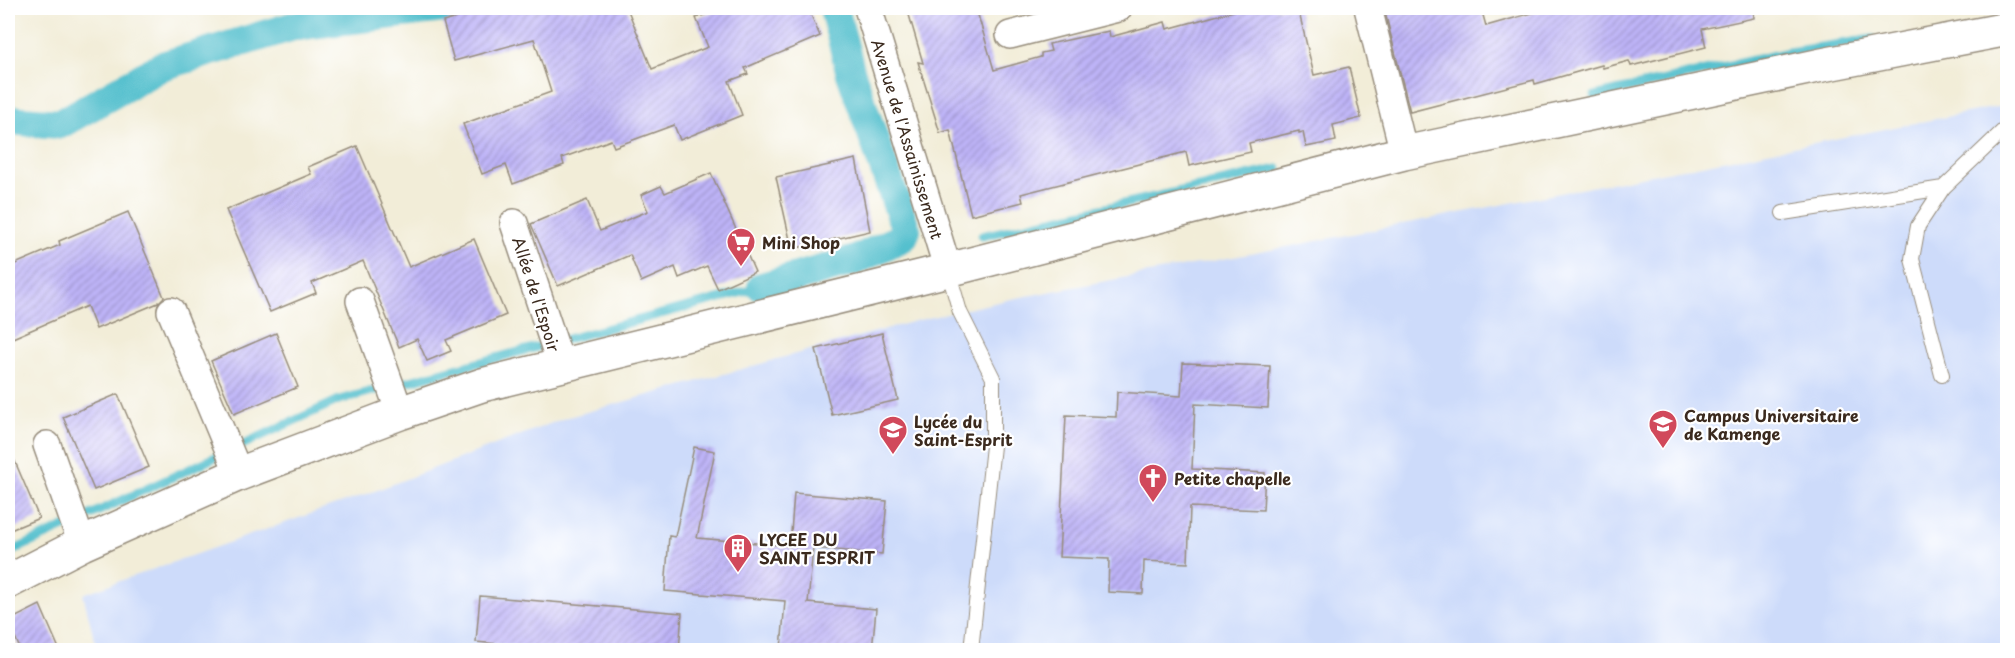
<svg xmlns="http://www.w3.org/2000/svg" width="2015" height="658" font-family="'Playpen Sans',sans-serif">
  <defs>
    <pattern id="building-hatch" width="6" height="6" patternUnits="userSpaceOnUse" patternTransform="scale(1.5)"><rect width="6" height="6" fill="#beb4f8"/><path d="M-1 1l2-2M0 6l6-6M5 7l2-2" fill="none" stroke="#9c93c8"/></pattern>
  </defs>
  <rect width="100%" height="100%" fill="#fff"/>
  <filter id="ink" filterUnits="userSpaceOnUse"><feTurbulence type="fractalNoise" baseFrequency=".0167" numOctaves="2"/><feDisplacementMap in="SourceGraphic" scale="12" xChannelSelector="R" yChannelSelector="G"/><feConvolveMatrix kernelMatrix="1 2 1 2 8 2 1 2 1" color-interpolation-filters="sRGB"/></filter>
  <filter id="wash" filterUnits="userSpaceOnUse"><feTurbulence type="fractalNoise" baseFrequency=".008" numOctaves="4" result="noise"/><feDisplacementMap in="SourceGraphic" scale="24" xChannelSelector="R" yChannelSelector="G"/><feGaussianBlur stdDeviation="1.35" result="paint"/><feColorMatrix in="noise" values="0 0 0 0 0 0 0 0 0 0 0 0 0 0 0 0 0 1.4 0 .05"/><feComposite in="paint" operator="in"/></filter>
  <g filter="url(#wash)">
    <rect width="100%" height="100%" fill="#f2edd8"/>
    <path fill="#cddbfa" d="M 2007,105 L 2007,650 L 97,650 L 83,594 L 367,494 L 565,418 L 915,321 L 1011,299 L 1276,249 Z"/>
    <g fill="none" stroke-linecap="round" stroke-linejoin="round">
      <g stroke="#54c0ce" stroke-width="9">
        <path d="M 1595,96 L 1789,52 L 1873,39"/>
        <path d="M 982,236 L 1278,169"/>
        <path d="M 8,553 L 339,400 L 762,287"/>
      </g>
      <g stroke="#54c0ce" stroke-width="30">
        <path d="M 8,120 L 60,124 L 162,66 L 294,26 L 444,8"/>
        <path d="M 762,287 L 856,260 L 903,237 L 906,230 L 851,74 L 834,8"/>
      </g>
    </g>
    <g id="blocks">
      <g fill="url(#building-hatch)">
        <path d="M 489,8 L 627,8 L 652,69 L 708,47 L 696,18 L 723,8 L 808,8 L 820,36 L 745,68 L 748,74 L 729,81 L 742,115 L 680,140 L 674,125 L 614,147 L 611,140 L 562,158 L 564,165 L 513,184 L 506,165 L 482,174 L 463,124 L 551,92 L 534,39 L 454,61 L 443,22 Z"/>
        <path d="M 907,8 L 976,8 L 994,70 L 1041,57 L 1041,53 L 1051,51 L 1049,44 L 1109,31 L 1110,37 L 1165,22 L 1167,29 L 1244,8 L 1298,8 L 1314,75 L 1349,67 L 1361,118 L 1333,125 L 1336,141 L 1306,147 L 1303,132 L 1299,133 L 1299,131 L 1249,143 L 1251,152 L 1189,166 L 1186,152 L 1021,194 L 1023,202 L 971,215 L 950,130 L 940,133 L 918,62 L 923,63 Z"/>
        <path d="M 1384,8 L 1481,8 L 1486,26 L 1550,8 L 1753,8 L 1754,18 L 1702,29 L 1706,47 L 1631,66 L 1629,61 L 1603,68 L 1602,65 L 1535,84 L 1534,80 L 1410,112 Z"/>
        <path d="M 357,146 L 409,267 L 474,239 L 506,315 L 446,340 L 451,351 L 427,361 L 417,339 L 399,347 L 363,261 L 312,283 L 316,293 L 270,312 L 226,210 L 311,174 L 308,167 Z"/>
        <path d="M 856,159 L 870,231 L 792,249 L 776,177 Z"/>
        <path d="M 711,173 L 755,272 L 718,289 L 707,266 L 679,278 L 675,267 L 641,282 L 630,255 L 558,286 L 531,224 L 587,200 L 600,231 L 648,211 L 641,195 L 661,186 L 665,193 Z"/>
        <path d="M 128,212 L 164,297 L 158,303 L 96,329 L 87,306 L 8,340 L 8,267 L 60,245 L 59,241 Z"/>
        <path d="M 276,333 L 298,387 L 234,414 L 211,361 Z"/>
        <path d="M 882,333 L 898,400 L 832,415 L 816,349 Z"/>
        <path d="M 1183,363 L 1270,366 L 1268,408 L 1195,404 L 1192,469 L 1265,473 L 1263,510 L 1190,507 L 1188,563 L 1144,561 L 1143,594 L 1108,592 L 1109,559 L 1059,557 L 1066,415 L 1116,417 L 1117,392 L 1181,396 Z"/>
        <path d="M 118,394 L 149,467 L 94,490 L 63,417 Z"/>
        <path d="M 8,445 L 39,518 L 8,531 Z"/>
        <path d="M 694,447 L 715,451 L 697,538 L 790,546 L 794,493 L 887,501 L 882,554 L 813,548 L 808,603 L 876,609 L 872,651 L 781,649 L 785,601 L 665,591 L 669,536 L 675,537 Z"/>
        <path d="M 480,596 L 682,613 L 679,651 L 575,651 L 476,642 Z"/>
        <path d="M 40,605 L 60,651 L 21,651 L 8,621 Z"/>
      </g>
    </g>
  </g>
  <g filter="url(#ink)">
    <use href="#blocks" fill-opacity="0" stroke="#968c7b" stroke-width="1.5"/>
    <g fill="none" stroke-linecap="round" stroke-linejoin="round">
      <g stroke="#968c7b" stroke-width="16">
        <g id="lane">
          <path d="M 1783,213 L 1943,188 L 2008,126"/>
          <path d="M 948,270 L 960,312 L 993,378 L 993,446 L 971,650"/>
          <path d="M 1942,375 L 1912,259 L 1918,226 L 1943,188"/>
        </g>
      </g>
      <g stroke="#968c7b" stroke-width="30">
        <g id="street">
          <path d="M 868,8 L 948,270"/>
          <path d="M 1368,8 L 1404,153"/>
          <path d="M 1010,35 L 1118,8"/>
          <path d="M 514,223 L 561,365"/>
          <path d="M 360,301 L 400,413"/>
          <path d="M 171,311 L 239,474"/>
          <path d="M 47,445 L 82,544"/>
        </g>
      </g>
      <g stroke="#968c7b" stroke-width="36">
        <path id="secondary" d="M 8,582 L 82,544 L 239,474 L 400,413 L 482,385 L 948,270 L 1404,153 L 1822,65 L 2008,29"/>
      </g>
      <use href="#lane" stroke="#fff" stroke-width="14"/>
      <use href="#street" stroke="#fff" stroke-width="27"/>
      <use href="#secondary" stroke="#fff" stroke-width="33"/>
    </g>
  </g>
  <defs>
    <g id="supermarket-pin" transform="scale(1.5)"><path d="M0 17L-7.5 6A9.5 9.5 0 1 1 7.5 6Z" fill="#d1495b" stroke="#fff"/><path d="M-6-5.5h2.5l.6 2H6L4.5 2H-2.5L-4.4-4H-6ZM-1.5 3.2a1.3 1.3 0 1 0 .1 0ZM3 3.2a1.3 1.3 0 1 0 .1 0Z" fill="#fff"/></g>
    <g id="university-pin" transform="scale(1.5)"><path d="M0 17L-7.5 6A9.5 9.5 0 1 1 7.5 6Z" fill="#d1495b" stroke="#fff"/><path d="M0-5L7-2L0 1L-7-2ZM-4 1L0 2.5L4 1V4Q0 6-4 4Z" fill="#fff"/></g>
    <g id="school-pin" transform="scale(1.5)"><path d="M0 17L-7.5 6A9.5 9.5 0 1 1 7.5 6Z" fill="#d1495b" stroke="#fff"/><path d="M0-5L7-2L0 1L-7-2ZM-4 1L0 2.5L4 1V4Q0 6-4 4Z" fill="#fff"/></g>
    <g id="church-pin" transform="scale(1.5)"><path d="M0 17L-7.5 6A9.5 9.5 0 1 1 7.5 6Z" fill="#d1495b" stroke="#fff"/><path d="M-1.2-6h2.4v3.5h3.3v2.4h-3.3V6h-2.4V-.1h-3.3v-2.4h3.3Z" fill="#fff"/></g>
    <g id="building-pin" transform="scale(1.5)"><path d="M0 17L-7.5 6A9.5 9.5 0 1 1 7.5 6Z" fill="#d1495b" stroke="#fff"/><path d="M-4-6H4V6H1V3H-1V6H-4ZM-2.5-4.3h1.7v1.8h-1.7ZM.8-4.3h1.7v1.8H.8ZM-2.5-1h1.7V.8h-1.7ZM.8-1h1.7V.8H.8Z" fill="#fff"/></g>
  </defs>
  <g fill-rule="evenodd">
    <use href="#supermarket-pin" x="741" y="242"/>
    <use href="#university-pin" x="1663" y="424"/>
    <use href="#school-pin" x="893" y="430"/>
    <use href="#church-pin" x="1153" y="478"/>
    <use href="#building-pin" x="738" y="548"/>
  </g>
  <g text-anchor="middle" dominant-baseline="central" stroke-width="4.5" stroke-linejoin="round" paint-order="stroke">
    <g font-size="16" fill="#3b2a1e" stroke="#fff">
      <text transform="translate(908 139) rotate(73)">Avenue de l'Assainissement</text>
      <text transform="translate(537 294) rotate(72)">Allée de l'Espoir</text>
    </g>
    <g font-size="16" font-weight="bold" fill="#3b2a1e" stroke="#fff" text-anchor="start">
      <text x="762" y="242">Mini Shop</text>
      <text x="1684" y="415">Campus Universitaire<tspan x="1684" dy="18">de Kamenge</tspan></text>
      <text x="914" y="421">Lycée du<tspan x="914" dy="18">Saint-Esprit</tspan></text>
      <text x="1174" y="478">Petite chapelle</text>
      <text x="759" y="539">LYCEE DU<tspan x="759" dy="18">SAINT ESPRIT</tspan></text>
    </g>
  </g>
  <rect width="2015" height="658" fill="none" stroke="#fff" stroke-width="30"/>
</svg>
